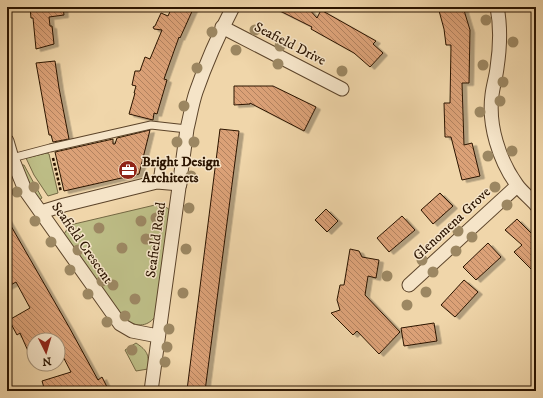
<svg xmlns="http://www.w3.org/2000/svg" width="543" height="398" font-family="'IM FELL DW Pica',serif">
  <defs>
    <pattern id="building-back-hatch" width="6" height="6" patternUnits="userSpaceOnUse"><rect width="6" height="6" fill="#dba177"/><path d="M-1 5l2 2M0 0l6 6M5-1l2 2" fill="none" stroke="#b2825f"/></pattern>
    <filter id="shadow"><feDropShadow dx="4.5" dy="2.5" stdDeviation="0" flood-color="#0004"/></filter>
  </defs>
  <rect width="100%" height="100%" fill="#f0d6aa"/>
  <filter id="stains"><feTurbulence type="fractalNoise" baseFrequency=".005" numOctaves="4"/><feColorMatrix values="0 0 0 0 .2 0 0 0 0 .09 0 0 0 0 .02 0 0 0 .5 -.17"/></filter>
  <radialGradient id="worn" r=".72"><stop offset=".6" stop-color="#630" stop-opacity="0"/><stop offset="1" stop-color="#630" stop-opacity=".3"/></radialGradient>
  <g fill="#bdbd86" stroke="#746843">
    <path d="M 47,153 L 49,154 L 58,193 L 48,196 L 34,175 L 26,158 Z"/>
    <path d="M 22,165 L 24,165 L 42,198 L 39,200 L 21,167 Z"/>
    <path d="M 155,205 L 163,205 L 170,210 L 155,317 C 146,328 136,326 125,320 L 64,234 L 70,225 Z"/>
    <path d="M 136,343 C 148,351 149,355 148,369 L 136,371 L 125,350 Z"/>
  </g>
  <g fill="url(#building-back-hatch)" stroke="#2b1400" filter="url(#shadow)">
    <path d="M 30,7 L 63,7 L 64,15 L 49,17 L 50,26 L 52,26 L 54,44 L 36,49 L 33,18 L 31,18 Z"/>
    <path d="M 172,7 L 194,7 L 180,38 L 179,37 L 164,79 L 167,80 L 157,114 L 154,113 L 153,120 L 129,114 L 135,93 L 134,93 L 136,86 L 132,85 L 135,71 L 140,71 L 145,57 L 150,59 L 162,30 L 154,29 L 153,27 L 155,26 L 161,13 L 168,16 Z"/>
    <path d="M 272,7 L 307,7 L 317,18 L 321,10 L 376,41 L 373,44 L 383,53 L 370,67 L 354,53 L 311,29 L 312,27 Z"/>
    <path d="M 438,7 L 463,7 L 470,30 L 469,83 L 462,83 L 464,145 L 472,143 L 480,176 L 462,180 L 451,137 L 445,137 L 444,103 L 450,103 L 451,45 L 446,45 L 444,29 Z"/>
    <path d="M 55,61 L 59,88 L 69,139 L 53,142 L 51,135 L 49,135 L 36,63 Z"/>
    <path d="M 234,86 L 273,86 L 316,107 L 304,131 L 250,103 L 250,104 L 234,105 Z"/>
    <path d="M 220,129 L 239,131 L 205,391 L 200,391 L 187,390 Z"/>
    <path d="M 150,130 L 139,174 L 64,191 L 55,152 L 113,139 L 113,144 L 115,144 L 117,138 Z"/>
    <path d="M 440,193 L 453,206 L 433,224 L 421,210 Z"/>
    <path d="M 326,209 L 338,221 L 327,232 L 315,220 Z"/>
    <path d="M 402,216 L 415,230 L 389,252 L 377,238 Z"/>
    <path d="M 7,219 L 69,327 L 98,380 L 102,377 L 108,389 L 102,391 L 45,391 L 42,381 L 71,372 L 58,347 L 58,340 L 54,340 L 52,337 L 47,340 L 34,340 L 34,348 L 28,351 L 20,333 L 17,335 L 9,320 L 30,308 L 16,282 L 7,287 Z"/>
    <path d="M 517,219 L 536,238 L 536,274 L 514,252 L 522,245 L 505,230 Z"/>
    <path d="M 488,243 L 501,257 L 476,280 L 463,267 Z"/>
    <path d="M 350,249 L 359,251 L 362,257 L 379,260 L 376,278 L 368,276 L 365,295 L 400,332 L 379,354 L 357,331 L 353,335 L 331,313 L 340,310 L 337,300 L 340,285 L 344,285 Z"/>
    <path d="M 464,280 L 478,292 L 455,317 L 441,305 Z"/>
    <path d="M 434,323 L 437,341 L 404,346 L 401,328 Z"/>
  </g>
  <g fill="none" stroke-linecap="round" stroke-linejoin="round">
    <g stroke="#5c442a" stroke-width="9">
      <g id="lane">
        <path d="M 12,158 L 50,148 L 151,125 L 187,129"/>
        <path d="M 157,182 L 159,168"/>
      </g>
    </g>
    <g stroke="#5c442a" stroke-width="15">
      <g id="street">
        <path d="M 497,7 C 501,27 500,48 497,68 C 496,77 493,86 492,95 C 488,125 499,160 517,185 C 522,192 530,198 536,205"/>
        <path d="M 222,27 L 342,89"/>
        <path d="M 7,141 L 12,158 L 25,190 L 120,324 L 132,331 L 158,336"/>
        <path d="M 41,212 L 64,205 L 157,182 L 180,184"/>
        <path d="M 409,285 L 517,186"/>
        <path d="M 151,391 L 187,129 C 190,117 192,104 196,92 C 206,63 219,34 233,7"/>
      </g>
    </g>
    <path stroke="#2b1400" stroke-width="2.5" stroke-dasharray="3 2" stroke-linecap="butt" d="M 53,158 L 61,192"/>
    <use href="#lane" stroke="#f5e4c8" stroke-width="7"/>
    <use href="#street" stroke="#f5e4c8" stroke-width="13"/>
  </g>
  <g fill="#9c8762">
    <circle cx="486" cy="20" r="5.5"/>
    <circle cx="255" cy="30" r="5.5"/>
    <circle cx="212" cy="32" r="5.5"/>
    <circle cx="513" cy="42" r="5.5"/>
    <circle cx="280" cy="46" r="5.5"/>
    <circle cx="236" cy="50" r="5.5"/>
    <circle cx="278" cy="64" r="5.5"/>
    <circle cx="483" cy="65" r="5.5"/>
    <circle cx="197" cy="68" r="5.5"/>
    <circle cx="342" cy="71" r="5.5"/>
    <circle cx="503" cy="82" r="5.5"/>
    <circle cx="500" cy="101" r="5.5"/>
    <circle cx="184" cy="106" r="5.5"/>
    <circle cx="480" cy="112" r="5.5"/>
    <circle cx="177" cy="142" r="5.5"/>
    <circle cx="194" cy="142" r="5.5"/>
    <circle cx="512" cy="151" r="5.5"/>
    <circle cx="488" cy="156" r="5.5"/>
    <circle cx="191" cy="176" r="5.5"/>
    <circle cx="34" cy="187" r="5.5"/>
    <circle cx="495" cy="187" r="5.5"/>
    <circle cx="17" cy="192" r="5.5"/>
    <circle cx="507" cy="205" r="5.5"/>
    <circle cx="189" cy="208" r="5.5"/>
    <circle cx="156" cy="218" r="5.5"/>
    <circle cx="35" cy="221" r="5.5"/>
    <circle cx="141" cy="221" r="5.5"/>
    <circle cx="99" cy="228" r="5.5"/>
    <circle cx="458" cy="231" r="5.5"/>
    <circle cx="472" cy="237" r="5.5"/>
    <circle cx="146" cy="239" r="5.5"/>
    <circle cx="51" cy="242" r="5.5"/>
    <circle cx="122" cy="248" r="5.5"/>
    <circle cx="186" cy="249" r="5.5"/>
    <circle cx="78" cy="250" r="5.5"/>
    <circle cx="456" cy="251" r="5.5"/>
    <circle cx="422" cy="260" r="5.5"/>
    <circle cx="70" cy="270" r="5.5"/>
    <circle cx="433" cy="272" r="5.5"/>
    <circle cx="387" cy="276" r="5.5"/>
    <circle cx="102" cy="281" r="5.5"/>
    <circle cx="113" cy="285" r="5.5"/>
    <circle cx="426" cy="292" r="5.5"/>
    <circle cx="183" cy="293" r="5.5"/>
    <circle cx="88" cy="294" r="5.5"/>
    <circle cx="135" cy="299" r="5.5"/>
    <circle cx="407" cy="305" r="5.5"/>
    <circle cx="125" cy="316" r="5.5"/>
    <circle cx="107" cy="322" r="5.5"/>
    <circle cx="169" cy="329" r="5.5"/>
    <circle cx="167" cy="347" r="5.5"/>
    <circle cx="132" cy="350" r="5.5"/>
    <circle cx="165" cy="362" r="5.5"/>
  </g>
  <defs>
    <g id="office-disc" transform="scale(1)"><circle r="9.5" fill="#8f2418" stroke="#f5e4c8"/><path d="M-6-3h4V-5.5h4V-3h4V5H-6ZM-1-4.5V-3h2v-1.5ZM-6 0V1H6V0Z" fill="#fff"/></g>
  </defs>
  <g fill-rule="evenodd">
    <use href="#office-disc" x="128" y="170"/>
  </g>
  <g text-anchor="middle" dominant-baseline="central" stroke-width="3" stroke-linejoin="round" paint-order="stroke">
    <g font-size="14" fill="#2b1400" stroke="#f5e4c8">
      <text transform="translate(290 44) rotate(27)">Seafield Drive</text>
      <text transform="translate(452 224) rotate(-43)">Glenomena Grove</text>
      <text transform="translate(156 240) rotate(-82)">Seafield Road</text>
      <text transform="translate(82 243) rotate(55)">Seafield Crescent</text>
    </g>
    <g font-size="14" font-weight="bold" fill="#2b1400" stroke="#f5e4c8" text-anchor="start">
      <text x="142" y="162">Bright Design<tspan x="142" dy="16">Architects</tspan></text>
    </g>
  </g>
  <rect width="543" height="398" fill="none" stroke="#f0d6aa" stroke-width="24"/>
  <rect x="8" y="8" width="527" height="382" fill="none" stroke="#2b1400" stroke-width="2"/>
  <rect x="12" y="12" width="519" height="374" fill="none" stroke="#2b1400"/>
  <g transform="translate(46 352) rotate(175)"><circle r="19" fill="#f5e4c8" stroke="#a49178"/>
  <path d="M0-3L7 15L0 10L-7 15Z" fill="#8f2418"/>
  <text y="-6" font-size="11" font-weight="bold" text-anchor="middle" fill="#2b1400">N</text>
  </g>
  <rect width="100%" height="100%" filter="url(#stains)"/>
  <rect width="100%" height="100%" fill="url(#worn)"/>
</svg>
